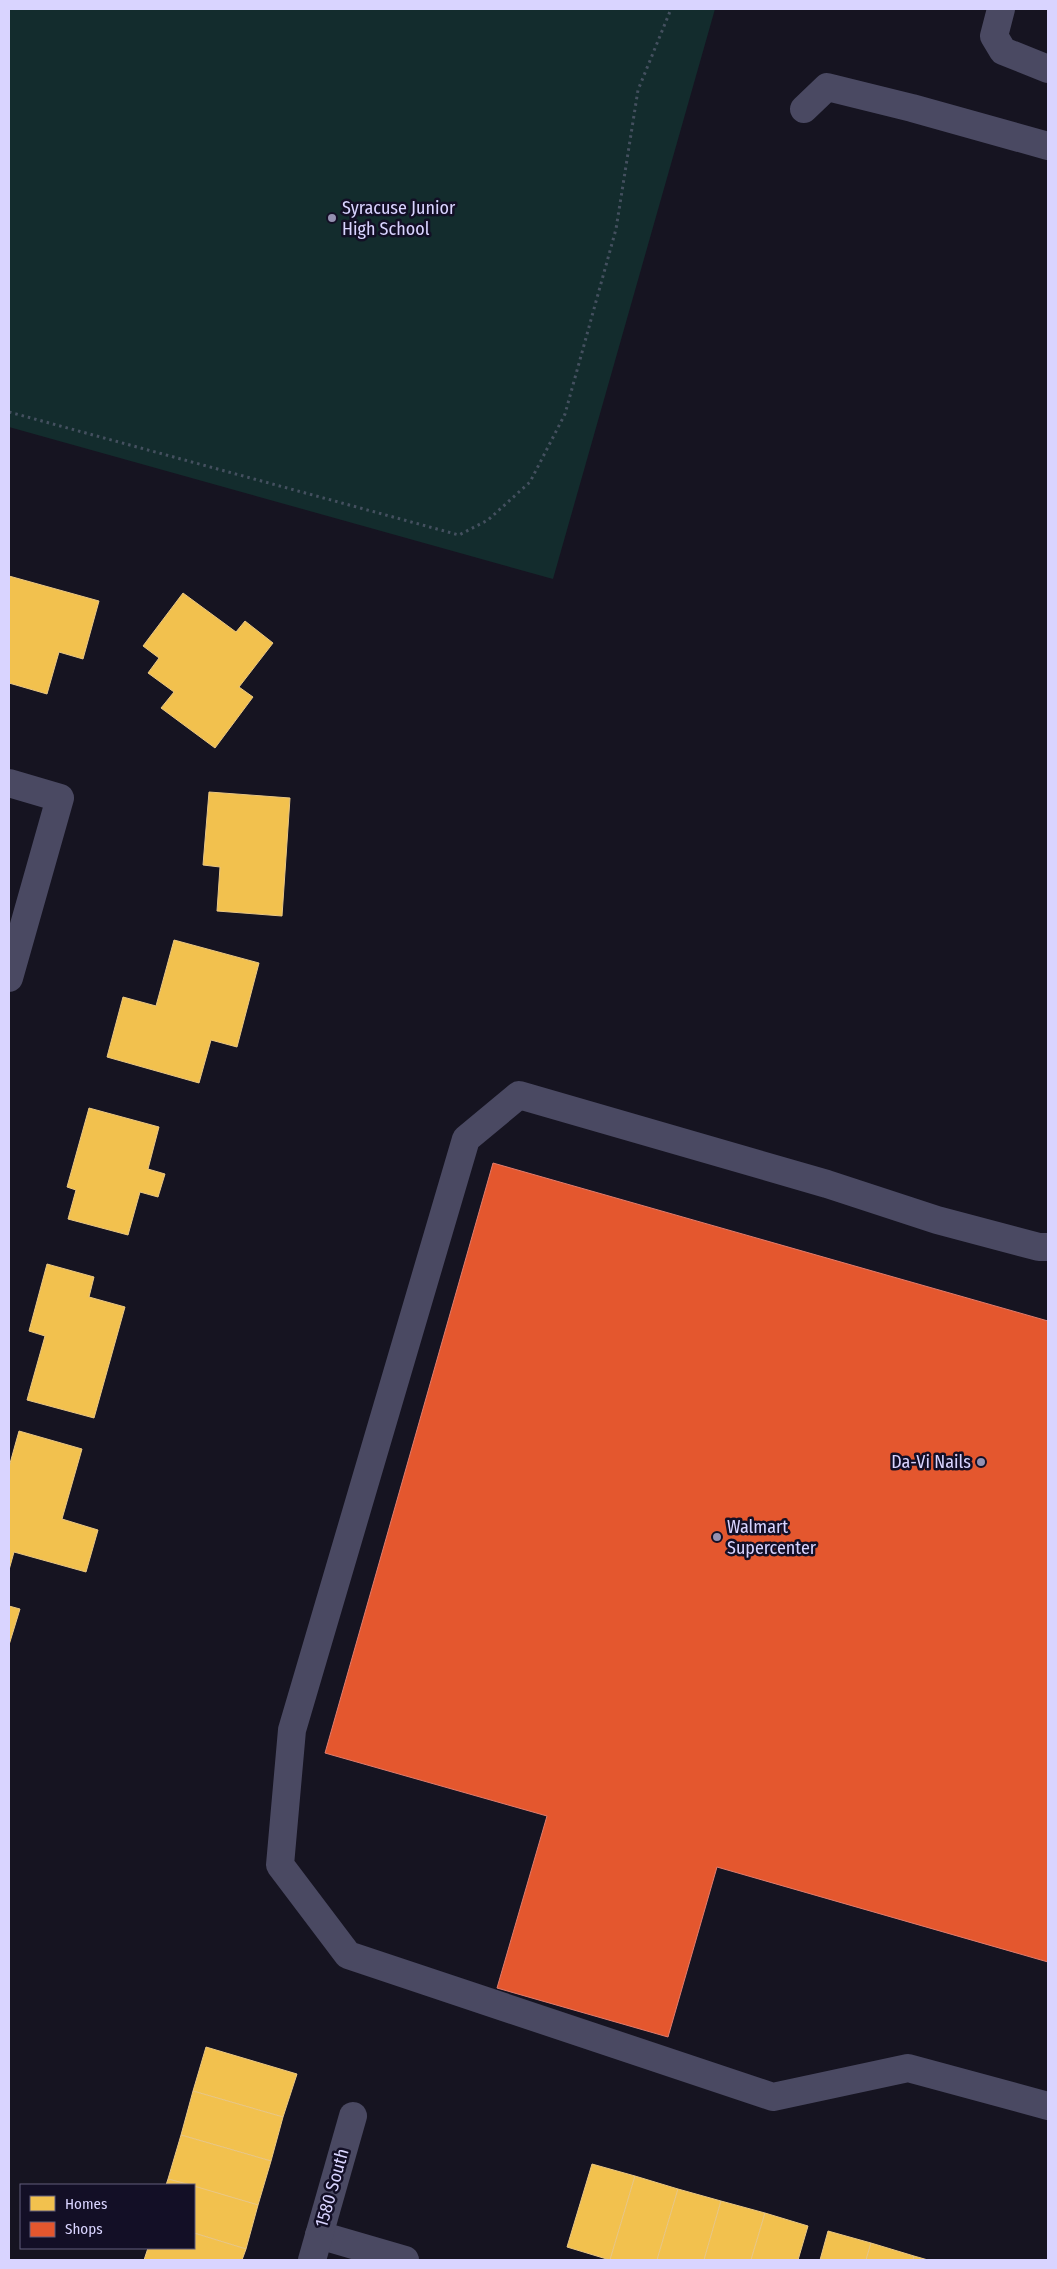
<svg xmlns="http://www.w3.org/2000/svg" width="1057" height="2269" font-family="'Fira Sans Condensed',sans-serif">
  <rect width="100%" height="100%" fill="#161421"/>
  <path fill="#132c2d" d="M 9,9 L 715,9 L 553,579 L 9,427 Z"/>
  <g fill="#f2c14e" stroke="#eac783">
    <path d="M 9,576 L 99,601 L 83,659 L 59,652 L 47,694 L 9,683 Z"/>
    <path d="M 183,593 L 236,632 L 245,621 L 273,643 L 239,687 L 253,697 L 215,748 L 161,708 L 174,692 L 148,673 L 159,658 L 143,646 Z"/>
    <path d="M 209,792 L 290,798 L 282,916 L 217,911 L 220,867 L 203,865 Z"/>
    <path d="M 174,940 L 259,963 L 237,1047 L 211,1040 L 199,1083 L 107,1057 L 123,997 L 156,1006 Z"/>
    <path d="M 89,1108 L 159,1127 L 148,1169 L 165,1174 L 158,1197 L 140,1192 L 128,1235 L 68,1219 L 76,1190 L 67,1187 Z"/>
    <path d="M 47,1264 L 94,1277 L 89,1297 L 125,1307 L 94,1418 L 27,1400 L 45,1336 L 29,1331 Z"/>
    <path d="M 19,1431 L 82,1449 L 62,1519 L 98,1530 L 86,1572 L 14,1552 L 9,1570 L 9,1467 Z"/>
    <path d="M 9,1606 L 20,1609 L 9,1645 Z"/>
    <path d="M 206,2047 L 297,2074 L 283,2117 L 193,2091 Z"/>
    <path d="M 193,2091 L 283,2117 L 271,2161 L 181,2135 Z"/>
    <path d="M 181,2135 L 271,2161 L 258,2205 L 168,2179 Z"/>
    <path d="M 592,2164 L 635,2176 L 610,2260 L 567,2247 Z"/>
    <path d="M 635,2176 L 678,2189 L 657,2260 L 610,2260 Z"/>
    <path d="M 168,2179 L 191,2185 L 166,2185 Z"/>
    <path d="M 194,2186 L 258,2205 L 246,2249 L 194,2233 Z"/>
    <path d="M 678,2189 L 721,2201 L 704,2260 L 657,2260 Z"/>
    <path d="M 721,2201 L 765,2213 L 751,2260 L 704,2260 Z"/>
    <path d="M 765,2213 L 808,2226 L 798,2260 L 751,2260 Z"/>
    <path d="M 828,2231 L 871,2243 L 866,2260 L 820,2260 Z"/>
    <path d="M 194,2233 L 246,2249 L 242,2260 L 144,2260 L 148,2248 L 194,2248 Z"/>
    <path d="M 871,2243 L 914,2256 L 913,2260 L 866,2260 Z"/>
    <path d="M 914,2256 L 928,2260 L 913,2260 Z"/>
  </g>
  <path fill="#e4572e" stroke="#e17c6d" d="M 493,1163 L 1048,1321 L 1048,1962 L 717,1867 L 668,2037 L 497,1988 L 547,1816 L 325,1753 Z"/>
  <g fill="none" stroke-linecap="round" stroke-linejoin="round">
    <path stroke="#44505f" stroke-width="3" stroke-dasharray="2.5 4" stroke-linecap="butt" d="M 9,412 L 459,535 L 488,520 L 530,482 L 565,414 L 616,229 L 638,90 L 671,9"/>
    <g stroke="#4a4962" stroke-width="28">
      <path d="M 1001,9 L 994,36 L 1003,51 L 1048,69"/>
      <path d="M 804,109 L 827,87 L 912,108 L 1048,146"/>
      <path d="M 9,783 L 60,798 L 9,978"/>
      <path d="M 1048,1247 L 1039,1247 L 937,1220 L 827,1184 L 519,1095 L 466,1139 L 292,1730 L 280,1865 L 348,1955 L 773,2097 L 908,2068 L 1048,2106"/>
      <path d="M 319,2235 L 405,2260"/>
      <path d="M 312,2260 L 353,2116"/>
    </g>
  </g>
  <g fill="#9591b1" stroke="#130f26" stroke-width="2">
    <circle cx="332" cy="218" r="5"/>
    <circle cx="981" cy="1462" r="5"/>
    <circle cx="717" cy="1537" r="5"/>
  </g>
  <g text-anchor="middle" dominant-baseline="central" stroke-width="5" stroke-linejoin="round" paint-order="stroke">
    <g font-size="18" fill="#d9d4ff" stroke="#130f26" text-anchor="start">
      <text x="342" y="208">Syracuse Junior<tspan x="342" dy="21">High School</tspan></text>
      <text x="971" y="1462" text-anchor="end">Da-Vi Nails</text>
      <text x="727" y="1527">Walmart<tspan x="727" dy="21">Supercenter</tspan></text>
    </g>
    <g font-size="18" fill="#d9d4ff" stroke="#130f26">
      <text transform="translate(332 2188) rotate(-74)">1580 South</text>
    </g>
  </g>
  <rect width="1057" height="2269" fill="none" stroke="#d9d4ff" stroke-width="20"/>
  <rect x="20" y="2184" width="175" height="65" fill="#130f26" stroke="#625e7d"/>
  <rect x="30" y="2196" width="25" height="15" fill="#f2c14e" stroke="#625e7d"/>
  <text x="65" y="2209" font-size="15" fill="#d9d4ff">Homes</text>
  <rect x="30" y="2222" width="25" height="15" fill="#e4572e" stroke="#625e7d"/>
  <text x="65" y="2234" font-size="15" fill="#d9d4ff">Shops</text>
</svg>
